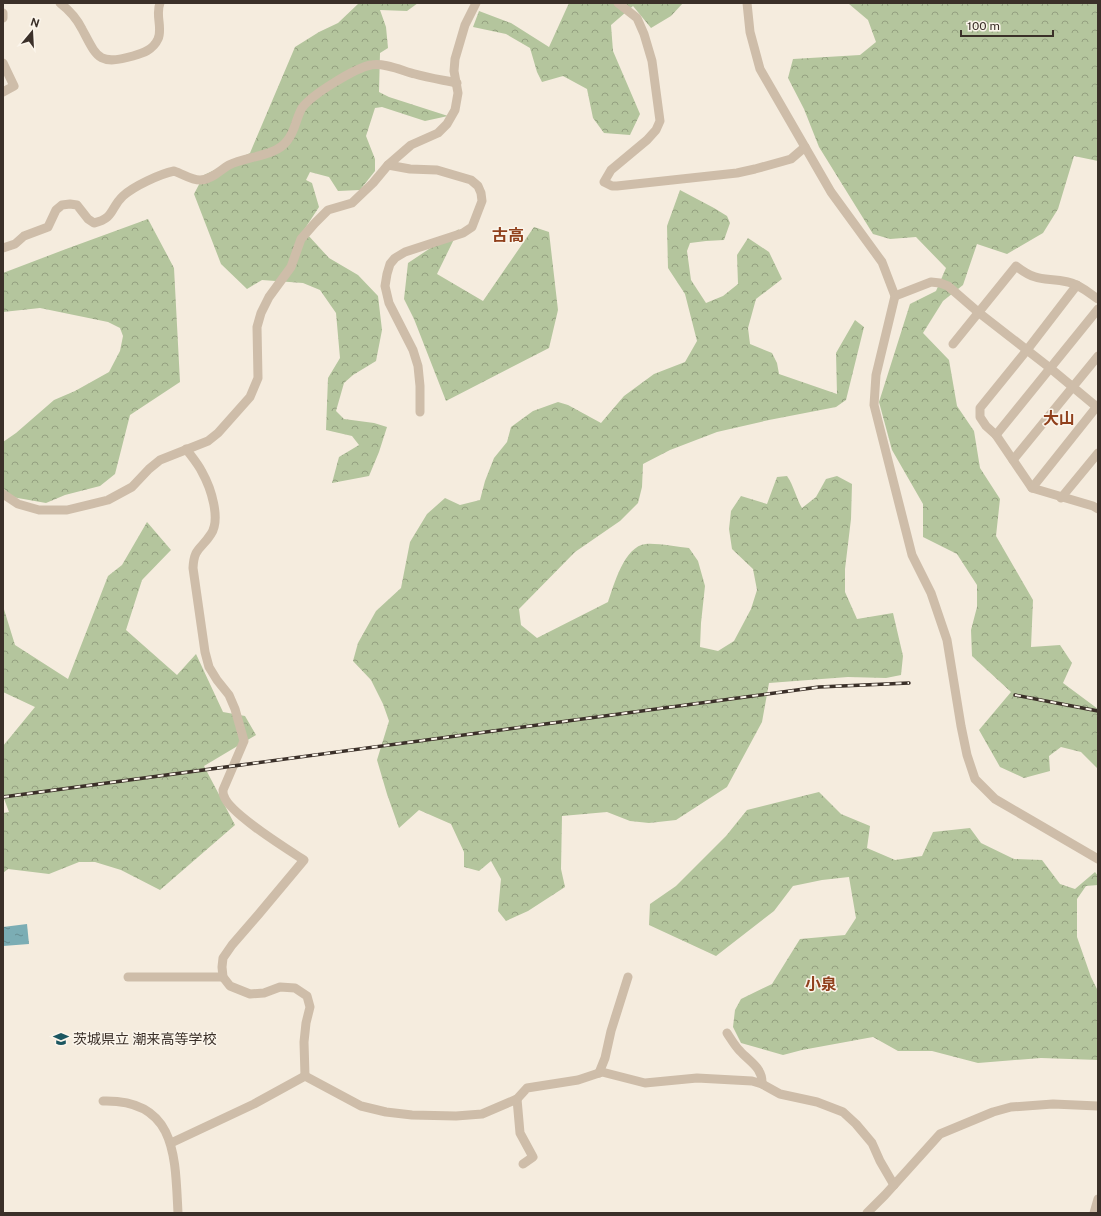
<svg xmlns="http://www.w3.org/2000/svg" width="1101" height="1216" font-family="'Public Sans','Noto Sans JP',sans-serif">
  <defs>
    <pattern id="forest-crowns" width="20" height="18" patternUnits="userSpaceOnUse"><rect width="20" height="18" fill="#b4c59d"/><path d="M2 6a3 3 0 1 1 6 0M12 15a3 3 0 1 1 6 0" fill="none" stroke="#94a080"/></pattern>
    <pattern id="water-ripples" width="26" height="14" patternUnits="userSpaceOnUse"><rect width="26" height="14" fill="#7badb4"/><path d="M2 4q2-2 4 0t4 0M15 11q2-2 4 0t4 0" fill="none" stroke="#668d92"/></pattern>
  </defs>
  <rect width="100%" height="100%" fill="#f5ecde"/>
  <g fill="url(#forest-crowns)">
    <path d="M 359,3 L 418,3 L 407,11 L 380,10 L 386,27 L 388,48 L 380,53 L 379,92 L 389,97 L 448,116 L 425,121 L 382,107 L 375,108 L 366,136 L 375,159 L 375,171 L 360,190 L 338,191 L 329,177 L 310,172 L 306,180 L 312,183 L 319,207 L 302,233 L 307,234 L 329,258 L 358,275 L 378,296 L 382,330 L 376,361 L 353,375 L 344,383 L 336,411 L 344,419 L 374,423 L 387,427 L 379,452 L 369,476 L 332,483 L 339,457 L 359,445 L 352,436 L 326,430 L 328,378 L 340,358 L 336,313 L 320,290 L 303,283 L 262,280 L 247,289 L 221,264 L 194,194 L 204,175 L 250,153 L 295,47 L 319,32 L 338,23 Z"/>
    <path d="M 569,3 L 683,3 L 671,16 L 651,28 L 633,6 L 611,25 L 613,51 L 640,114 L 630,135 L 604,133 L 593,118 L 587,89 L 563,76 L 542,82 L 537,72 L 530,48 L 506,34 L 473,27 L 479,11 L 511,23 L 549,47 Z"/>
    <path d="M 851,3 L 1098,3 L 1098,161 L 1074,156 L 1058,209 L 1043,233 L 1007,254 L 977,244 L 963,285 L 943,301 L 923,333 L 949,360 L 957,406 L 974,431 L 980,468 L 1000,499 L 996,536 L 1033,600 L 1031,647 L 1060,645 L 1072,663 L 1063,683 L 1098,709 L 1098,769 L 1081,752 L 1061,747 L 1049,756 L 1050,771 L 1024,778 L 1000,767 L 979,730 L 1011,692 L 972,656 L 971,630 L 977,607 L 977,585 L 957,554 L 923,537 L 923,504 L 892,450 L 879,402 L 910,304 L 936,291 L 946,268 L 916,237 L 890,239 L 873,234 L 819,147 L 804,109 L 788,78 L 793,59 L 860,55 L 876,42 L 868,20 L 849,4 Z"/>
    <path d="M 680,190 L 714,208 L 727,216 L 730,223 L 724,240 L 706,241 L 690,243 L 687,251 L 691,280 L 706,303 L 723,296 L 738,284 L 737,255 L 748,238 L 769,252 L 782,279 L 756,299 L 748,328 L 750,344 L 772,353 L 777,363 L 779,374 L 837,394 L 836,353 L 855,320 L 864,327 L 846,400 L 836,407 L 769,420 L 717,432 L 670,450 L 643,464 L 642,487 L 638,503 L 620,521 L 575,552 L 519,609 L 521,625 L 537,638 L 608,602 C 614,585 624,546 646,544 C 657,543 678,547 689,548 L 698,561 L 705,586 L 701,623 L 700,647 L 718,651 L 734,641 L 751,609 L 757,590 L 753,569 L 732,549 L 729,529 L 731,511 L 741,496 L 767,504 L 777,477 L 787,476 C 794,486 796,498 802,508 L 816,497 L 826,479 L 837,476 L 852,484 L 851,519 L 845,569 L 845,592 L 857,619 L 893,613 L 903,656 L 901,675 L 886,678 L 848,677 L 769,683 L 762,722 L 727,787 L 676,820 L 649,823 L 630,821 L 607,812 L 562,816 L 561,869 L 565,887 L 528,911 L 506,921 L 498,911 L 501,879 L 491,861 L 479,871 L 464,867 L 464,852 L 451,824 L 419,810 L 399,828 L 387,794 L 377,760 L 389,721 L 383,704 L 371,680 L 353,661 L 358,643 L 376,611 L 401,588 L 410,542 L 427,514 L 445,498 L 460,505 L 480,500 L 485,481 L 494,458 L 507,442 L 511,427 L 533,411 L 558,402 L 568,405 L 601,423 L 624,396 L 654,374 L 685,362 L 697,341 L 685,294 L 668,268 L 667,226 Z"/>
    <path d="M 148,219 L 174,268 L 180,382 L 130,415 L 115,474 L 100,486 L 65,495 L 46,503 L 12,497 L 3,488 L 3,442 L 16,433 L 54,400 L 75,391 L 109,372 L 120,351 L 123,336 L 120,328 L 108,322 L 40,308 L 3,312 L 3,273 L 66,249 Z"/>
    <path d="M 534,227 L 549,232 L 558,310 L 549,348 L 446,401 L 414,319 L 404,299 L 408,263 L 459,229 L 437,274 L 483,301 Z"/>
    <path d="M 147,522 L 171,550 L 142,580 L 126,630 L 177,675 L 196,654 L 223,712 L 245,716 L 256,735 L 204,766 L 235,825 L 160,890 L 121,870 L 95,862 L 79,862 L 49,874 L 8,869 L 3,873 L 3,813 L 9,812 L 3,796 L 3,746 L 35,707 L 3,692 L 3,606 L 15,645 L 68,679 L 108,576 L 122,565 Z"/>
    <path d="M 819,792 L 841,814 L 870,826 L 867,848 L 895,860 L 922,856 L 933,832 L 970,828 L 981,843 L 1014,859 L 1042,860 L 1060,884 L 1075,889 L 1095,872 L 1098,876 L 1098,885 L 1086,886 L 1077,899 L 1077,937 L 1091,977 L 1098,991 L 1098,1060 L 1041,1058 L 978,1063 L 932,1051 L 898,1051 L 873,1037 L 802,1050 L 783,1055 L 741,1043 L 733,1027 L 735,1010 L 741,999 L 772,984 L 800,939 L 845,935 L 856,918 L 849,877 L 822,880 L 793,886 L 774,911 L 716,956 L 649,925 L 650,904 L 676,886 L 726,836 L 747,810 Z"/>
  </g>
  <path fill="url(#water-ripples)" d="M 27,924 L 29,944 L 3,946 L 3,927 Z"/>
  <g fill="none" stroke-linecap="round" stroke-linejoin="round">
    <g stroke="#cebda9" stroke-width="9">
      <path d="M 60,3 C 69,10 77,19 82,29 C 97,57 98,66 133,56 C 143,53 153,50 158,39 C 163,28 155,15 160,3"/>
      <path d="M 618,3 L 637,18 L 644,34 L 652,61 L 660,121 L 656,130 L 647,140 L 611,170 L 604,182 L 612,186 L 617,186 L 737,173 L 755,169 L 791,159 L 805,147"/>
      <path d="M 747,3 L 750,32 L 760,69 L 831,192 L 882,262 L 895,296 L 876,375 L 874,405 L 912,555 L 931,593 L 947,640 L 961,726 L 967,755 L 975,779 L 995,799 L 1098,859"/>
      <path d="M 3,13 L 3,18"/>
      <path d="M 3,63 L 14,86 L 3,92"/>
      <path d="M 388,165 L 410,169 L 437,170 L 471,180 L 478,186 L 481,193 L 482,201 L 472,227 L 463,233 L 405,252 L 395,258 L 390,264 L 387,274 L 385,286 L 389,303 L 413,350 L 418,366 L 420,386 L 420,412"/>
      <path d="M 3,248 L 15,244 L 24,236 L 48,227 L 56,210 L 62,205 L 70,204 L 77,205 L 88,219 L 94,223 C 115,218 110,208 123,196 C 134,186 160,174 174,171 C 183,174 191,180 200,180 C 211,180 220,170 229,165 C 246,156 275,157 287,141 C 295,132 296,118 302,108 C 311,95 355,68 371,65 C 383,62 403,71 415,74 C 429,78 443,80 457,83"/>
      <path d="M 1077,285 L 1027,350 L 980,408 L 980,417 L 986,426 L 996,435 L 1032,488 L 1093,506 L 1098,509"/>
      <path d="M 895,296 L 931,282 L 940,283 L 948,286 L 978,312 L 1050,368 L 1098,408"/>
      <path d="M 953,344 L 1016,266 C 1038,283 1044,277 1068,282 C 1079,284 1089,293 1098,299"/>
      <path d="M 996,435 L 1098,309"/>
      <path d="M 186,449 C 192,457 198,464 202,472 C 211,488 221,519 211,534 C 201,550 194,547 193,568 L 205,652 L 209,667 L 217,680 L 229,695 L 235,709 L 244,741 L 223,790 C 223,790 223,796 224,796 C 229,813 287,849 304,860 L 258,915 L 232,945 L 223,958 L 222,967 L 223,977 L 230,986 L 250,994 L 264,993 L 280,987 L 295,988 L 307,996 L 310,1007 L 306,1023 L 304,1042 L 305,1076"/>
      <path d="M 1013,460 L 1098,356"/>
      <path d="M 1032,488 L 1098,405"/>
      <path d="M 3,494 L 18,504 L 39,510 L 67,510 L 108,500 L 132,487 L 149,469 L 160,460 L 208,441 L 218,433 L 250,397 L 258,378 L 257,327 L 261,313 L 269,297 L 291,267 L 301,239 L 315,223 L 328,210 L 352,203 L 373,183 L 388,165 L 411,145 L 438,133 L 447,124 L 455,110 L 458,93 L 454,71 L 455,59 L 465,25 L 476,3"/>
      <path d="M 1061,498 L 1098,453"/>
      <path d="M 128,977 L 223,977"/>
      <path d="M 727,1033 C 731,1039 735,1046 740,1051 C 750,1062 763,1068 762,1084"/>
      <path d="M 599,1073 L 605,1058 L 611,1031 L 628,977"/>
      <path d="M 517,1099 L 520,1133 L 533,1157 L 523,1164"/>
      <path d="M 103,1101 C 177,1099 175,1157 178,1213"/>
      <path d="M 171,1143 L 254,1104 L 305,1076 L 361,1106 L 386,1112 L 412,1115 L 456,1116 L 482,1114 L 517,1099 L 527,1088 L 578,1080 L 602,1072 L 645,1083 L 697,1078 L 752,1081 L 762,1084 L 780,1094 L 817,1102 L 843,1112 L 856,1124 L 872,1143 L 880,1161 L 894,1185"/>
      <path d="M 867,1213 L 885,1195 L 940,1134 L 993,1112 L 1011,1107 L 1053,1104 L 1098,1106"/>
      <path d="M 1094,1213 L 1098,1199"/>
    </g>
    <g stroke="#3b3029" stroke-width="3.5">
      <g id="rail">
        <path d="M 1015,695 L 1098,711"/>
        <path d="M 3,797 L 819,687 L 909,683"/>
      </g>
    </g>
    <use href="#rail" stroke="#fbf5eb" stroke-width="2" stroke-dasharray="6" stroke-linecap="butt"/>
  </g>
  <defs>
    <g id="school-bare" transform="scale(1.2)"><path d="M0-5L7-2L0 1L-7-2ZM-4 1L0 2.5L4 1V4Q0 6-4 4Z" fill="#1b5660" stroke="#fbf5eb" stroke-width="2.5" paint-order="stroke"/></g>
  </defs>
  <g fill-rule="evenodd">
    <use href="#school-bare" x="61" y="1039"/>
  </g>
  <g text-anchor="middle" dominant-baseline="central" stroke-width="3" stroke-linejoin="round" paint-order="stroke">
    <g font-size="14" fill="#3b3029" stroke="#fbf5eb" text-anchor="start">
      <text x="73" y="1039">茨城県立 潮来高等学校</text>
    </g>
    <g font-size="16" font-weight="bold" fill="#90401c" stroke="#fbf5eb">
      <text x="508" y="235">古高</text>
      <text x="1059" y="418">大山</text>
      <text x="821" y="984">小泉</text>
    </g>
  </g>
  <rect width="1101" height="1216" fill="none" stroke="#3b3029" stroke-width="8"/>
  <g transform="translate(32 32) rotate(18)" stroke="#fbf5eb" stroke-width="3" paint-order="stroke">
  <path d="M0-3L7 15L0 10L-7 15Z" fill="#3b3029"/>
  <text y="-6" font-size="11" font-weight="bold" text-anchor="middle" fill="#3b3029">N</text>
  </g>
  <path d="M961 30v6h92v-6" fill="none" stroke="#3b3029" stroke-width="2"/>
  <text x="967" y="30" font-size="12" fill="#3b3029" stroke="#fbf5eb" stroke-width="3" paint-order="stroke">100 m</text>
</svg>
